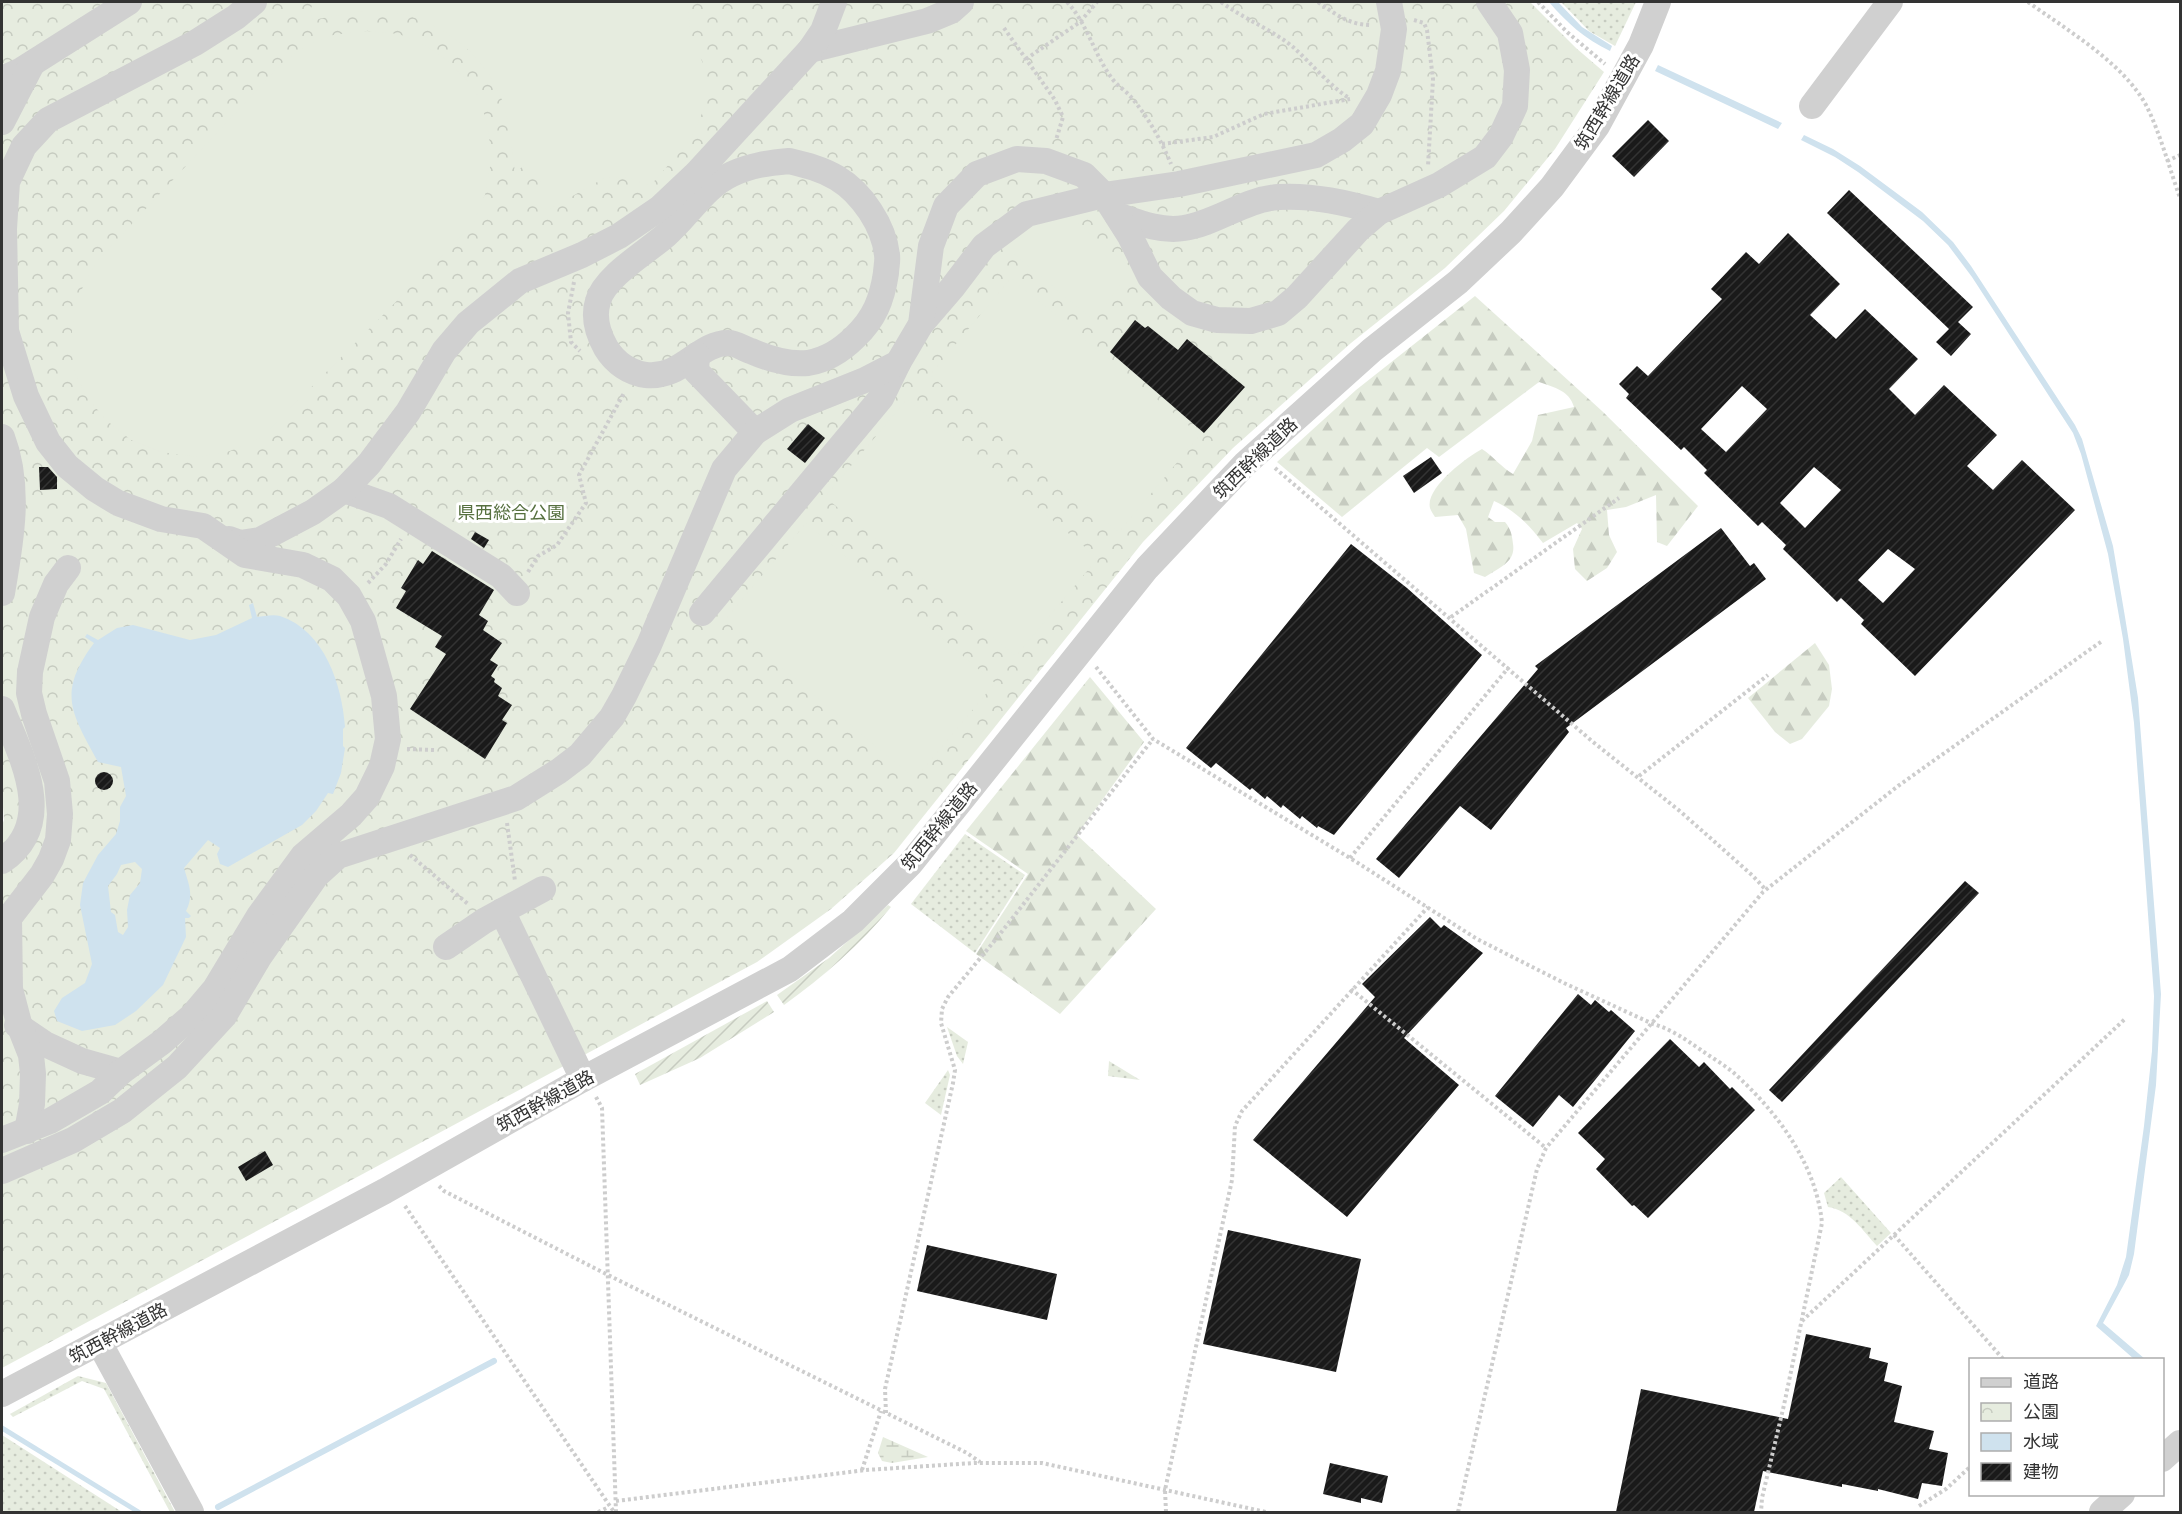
<svg xmlns="http://www.w3.org/2000/svg" width="2182" height="1514" font-family="'Space Grotesk','Noto Sans JP',sans-serif">
  <defs>
    <pattern id="grass-dots" width="8" height="8" patternUnits="userSpaceOnUse" patternTransform="scale(1.5)"><rect width="8" height="8" fill="#e6ecdf"/><path d="M2 2h.1M6 6h.1" fill="none" stroke="#c6cbc0" stroke-width="1.8" stroke-linecap="round"/></pattern>
    <pattern id="forest-firs" width="22" height="20" patternUnits="userSpaceOnUse" patternTransform="scale(1.5)"><rect width="22" height="20" fill="#e6ecdf"/><path d="M5 1l3.5 6h-7zM16 11l3.5 6h-7z" fill="#c6cbc0"/></pattern>
    <pattern id="wetland-marsh" width="20" height="14" patternUnits="userSpaceOnUse" patternTransform="scale(1.5)"><rect width="20" height="14" fill="#e6ecdf"/><path d="M1 5h8M5 5V1M11 12h8M15 12V8" fill="none" stroke="#c6cbc0"/></pattern>
    <pattern id="park-crowns" width="20" height="18" patternUnits="userSpaceOnUse" patternTransform="scale(1.5)"><rect width="20" height="18" fill="#e6ecdf"/><path d="M2 6a3 3 0 1 1 6 0M12 15a3 3 0 1 1 6 0" fill="none" stroke="#c6cbc0"/></pattern>
    <pattern id="garden-furrows" width="10" height="10" patternUnits="userSpaceOnUse" patternTransform="scale(1.5)"><rect width="10" height="10" fill="#e6ecdf"/><path d="M-1 1l2-2M0 10L10 0M9 11l2-2" fill="none" stroke="#c6cbc0"/></pattern>
    <pattern id="building-hatch" width="6" height="6" patternUnits="userSpaceOnUse" patternTransform="scale(1.5)"><rect width="6" height="6" fill="#1a1a1a"/><path d="M-1 1l2-2M0 6l6-6M5 7l2-2" fill="none" stroke="#333"/></pattern>
  </defs>
  <rect width="100%" height="100%" fill="#fff"/>
  <g fill="url(#grass-dots)">
    <path d="M 1561,2 L 1636,2 L 1615,46 L 1589,31 Z"/>
    <path d="M 965,834 L 1025,875 L 975,953 L 911,904 Z"/>
    <path d="M 947,1027 L 968,1042 L 963,1064 L 957,1056 Z"/>
    <path d="M 1109,1061 L 1140,1080 L 1108,1076 Z"/>
    <path d="M 948,1070 L 950,1075 L 941,1115 L 925,1103 Z"/>
    <path d="M 1841,1177 L 1891,1233 L 1877,1246 C 1863,1231 1850,1210 1828,1207 L 1824,1193 Z"/>
    <path d="M 78,1376 L 106,1383 L 175,1512 L 170,1512 L 104,1389 L 82,1381 L 13,1417 L 10,1414 Z"/>
    <path d="M 2,1435 L 122,1512 L 2,1512 Z"/>
  </g>
  <g fill="url(#forest-firs)">
    <path d="M 1475,296 L 1602,411 L 1698,506 L 1667,546 L 1657,542 L 1656,495 L 1626,507 L 1607,510 L 1609,535 L 1617,552 L 1607,568 L 1587,581 L 1575,569 L 1573,549 L 1582,529 L 1577,523 L 1543,543 C 1529,525 1515,510 1494,501 L 1488,517 L 1495,522 L 1505,522 C 1511,529 1512,535 1513,544 C 1516,562 1499,568 1485,577 L 1474,573 L 1466,529 L 1458,515 L 1435,517 C 1433,514 1431,511 1430,508 C 1425,488 1467,457 1482,449 C 1494,457 1501,467 1513,474 L 1532,441 L 1538,415 L 1574,407 C 1569,390 1555,388 1539,382 L 1439,457 L 1427,448 L 1342,517 L 1277,462 L 1356,390 Z"/>
    <path d="M 1815,643 L 1829,665 L 1832,689 L 1829,706 L 1802,739 L 1790,744 L 1775,732 L 1748,698 Z"/>
    <path d="M 1090,677 L 1144,742 L 1077,835 L 1156,909 L 1060,1014 L 976,954 L 1028,874 L 966,831 Z"/>
  </g>
  <path fill="url(#wetland-marsh)" d="M 883,1437 L 928,1457 L 892,1463 L 882,1461 L 878,1453 Z"/>
  <path fill="url(#park-crowns)" d="M 2,2 L 1530,2 L 1576,48 L 1604,72 L 1555,149 L 1504,211 L 1445,268 L 1351,343 L 1233,448 L 1143,542 L 894,853 L 831,909 L 757,962 L 2,1368 L 2,825 L 4,820 L 2,794 Z"/>
  <g fill="url(#garden-furrows)">
    <path d="M 888,905 L 891,907 C 860,945 823,977 784,1005 L 777,995 L 829,958 Z"/>
    <path d="M 767,1001 L 774,1012 L 700,1058 L 640,1085 L 635,1074 Z"/>
  </g>
  <g fill="#e6ecdf">
    <path d="M 314,2 L 687,2 L 691,37 L 706,70 L 706,104 L 691,139 L 650,186 L 629,178 L 606,177 L 548,210 L 530,202 L 543,183 L 523,166 L 515,173 C 512,149 510,123 502,100 C 482,45 422,7 364,11 C 347,13 330,17 313,20 L 310,10 Z"/>
    <path d="M 367,31 L 399,34 L 425,45 L 449,62 L 475,89 L 486,119 L 492,156 L 485,195 L 473,224 L 261,438 L 230,451 L 198,457 L 161,452 L 131,440 L 106,420 L 86,396 L 73,368 L 72,331 L 75,306 L 87,277 L 100,258 L 284,61 L 309,44 L 333,35 Z"/>
    <path d="M 1063,211 L 1133,269 L 1093,320 L 1000,242 Z"/>
    <path d="M 1011,278 L 1200,435 L 1119,532 L 930,375 Z"/>
    <path d="M 907,399 L 1098,558 L 1016,656 L 825,497 Z"/>
    <path d="M 806,523 L 995,683 L 915,779 L 725,620 Z"/>
  </g>
  <g fill="#cfe2ee" fill-rule="evenodd">
    <path d="M 1549,2 L 1558,2 L 1582,27 L 1612,46 L 1610,51 C 1585,39 1567,23 1549,2 Z"/>
    <path d="M 1658,65 L 1782,123 L 1778,129 L 1655,71 Z"/>
    <path d="M 1804,135 L 1833,149 L 1860,166 L 1922,212 L 1953,242 L 1971,266 L 2075,425 L 2082,439 L 2113,546 L 2125,617 L 2138,698 L 2161,994 L 2156,1085 L 2134,1254 L 2129,1275 L 2103,1323 L 2145,1359 L 2134,1359 L 2096,1326 L 2117,1285 L 2126,1257 L 2144,1126 L 2152,1051 L 2154,996 L 2134,723 L 2123,639 L 2108,554 L 2081,454 L 2073,433 L 1972,277 L 1948,245 L 1923,221 L 1858,172 L 1835,157 L 1801,140 Z"/>
    <path d="M 253,603 L 257,617 C 264,616 274,614 280,616 C 325,631 342,685 345,727 L 343,729 L 343,746 L 345,748 L 341,773 L 333,794 L 328,793 L 316,811 L 302,825 L 228,867 L 220,864 L 217,854 L 220,848 L 208,840 L 184,868 C 189,885 194,895 186,911 L 191,916 L 189,918 L 185,918 L 186,937 L 163,985 L 136,1011 L 115,1025 L 82,1031 L 57,1021 L 54,1011 L 62,998 L 85,983 L 92,964 L 80,905 L 83,883 L 98,855 L 116,834 L 120,821 L 120,807 L 126,796 L 121,767 L 98,762 C 71,712 57,693 94,643 L 85,637 L 87,634 L 98,640 L 117,628 L 133,625 L 190,640 L 216,635 L 252,618 L 249,605 ZM 135,862 L 142,869 L 140,883 L 130,895 L 127,910 L 128,927 L 123,935 L 118,932 L 115,915 L 111,912 L 108,886 L 117,874 L 121,865 Z"/>
    <path d="M 2,1425 L 143,1512 L 134,1512 L 2,1431 Z"/>
  </g>
  <g fill="none" stroke-linecap="round" stroke-linejoin="round">
    <path stroke="#cfe2ee" stroke-width="6" d="M 218,1507 L 494,1361"/>
  </g>
  <g fill="url(#building-hatch)" fill-rule="evenodd">
    <path d="M 1648,120 L 1669,141 L 1634,177 L 1612,156 Z"/>
    <path d="M 1849,190 L 1973,307 L 1958,322 L 1971,334 L 1951,356 L 1936,342 L 1949,329 L 1827,213 Z"/>
    <path d="M 1788,233 L 1840,284 L 1810,315 L 1836,339 L 1865,309 L 1918,359 L 1889,389 L 1915,415 L 1944,385 L 1997,435 L 1967,466 L 1993,490 L 2022,460 L 2075,510 L 1915,676 L 1861,624 L 1864,620 L 1841,598 L 1837,602 L 1783,549 L 1786,545 L 1762,522 L 1758,526 L 1704,473 L 1707,470 L 1684,447 L 1681,450 L 1626,398 L 1629,394 L 1619,384 L 1637,366 L 1648,376 L 1722,299 L 1711,289 L 1746,252 L 1759,264 ZM 1742,386 L 1767,409 L 1726,452 L 1701,429 ZM 1814,467 L 1841,490 L 1805,528 L 1780,503 ZM 1888,549 L 1915,569 L 1883,603 L 1858,580 Z"/>
    <path d="M 1135,320 L 1145,328 L 1148,326 L 1178,350 L 1187,339 L 1245,387 L 1204,433 L 1110,352 Z"/>
    <path d="M 808,424 L 825,438 L 805,463 L 787,449 Z"/>
    <path d="M 1431,457 L 1442,473 L 1414,493 L 1403,476 Z"/>
    <path d="M 39,467 L 48,467 L 57,477 L 57,489 L 40,490 Z"/>
    <path d="M 1721,528 L 1750,566 L 1754,563 L 1766,579 L 1566,728 L 1569,732 L 1491,830 L 1460,806 L 1399,878 L 1376,859 L 1538,669 L 1535,666 Z"/>
    <path d="M 475,532 L 489,540 L 484,548 L 471,539 Z"/>
    <path d="M 1351,544 L 1407,588 L 1482,655 L 1334,835 L 1318,826 L 1317,828 L 1302,816 L 1300,819 L 1283,805 L 1281,808 L 1267,796 L 1265,799 L 1252,788 L 1250,790 L 1216,763 L 1211,768 L 1186,748 Z"/>
    <path d="M 432,551 L 494,590 L 479,615 L 488,621 L 483,630 L 502,643 L 490,660 L 498,665 L 491,676 L 495,679 L 494,682 L 502,688 L 498,696 L 512,705 L 502,720 L 507,723 L 485,759 L 410,709 L 446,654 L 435,647 L 442,636 L 396,608 L 406,591 L 401,588 L 418,560 L 423,564 Z"/>
    <circle cx="104" cy="781" r="9"/>
    <path d="M 1965,881 L 1979,893 L 1782,1102 L 1769,1090 Z"/>
    <path d="M 1430,917 L 1441,928 L 1444,925 L 1483,953 L 1404,1038 L 1459,1085 L 1347,1217 L 1253,1140 L 1375,997 L 1362,984 Z"/>
    <path d="M 1578,994 L 1591,1005 L 1595,1000 L 1609,1012 L 1611,1010 L 1635,1031 L 1573,1107 L 1559,1095 L 1533,1127 L 1495,1096 Z"/>
    <path d="M 1670,1039 L 1699,1067 L 1704,1062 L 1730,1089 L 1732,1087 L 1755,1110 L 1648,1218 L 1634,1205 L 1632,1206 L 1596,1169 L 1605,1159 L 1578,1133 Z"/>
    <path d="M 265,1151 L 273,1165 L 246,1181 L 238,1167 Z"/>
    <path d="M 1228,1230 L 1361,1259 L 1336,1372 L 1203,1344 Z"/>
    <path d="M 927,1245 L 1057,1274 L 1047,1320 L 917,1291 Z"/>
    <path d="M 1806,1334 L 1871,1348 L 1869,1358 L 1888,1363 L 1884,1381 L 1902,1386 L 1894,1422 L 1934,1431 L 1929,1449 L 1948,1453 L 1942,1486 L 1922,1483 L 1918,1499 L 1878,1489 L 1878,1491 L 1842,1484 L 1842,1487 L 1763,1471 L 1754,1512 L 1616,1512 L 1641,1389 L 1788,1419 Z"/>
    <path d="M 1330,1463 L 1388,1476 L 1382,1503 L 1361,1498 L 1361,1503 L 1323,1494 Z"/>
  </g>
  <g fill="none" stroke-linecap="round" stroke-linejoin="round">
    <g stroke="#cdcdcd" stroke-width="4" stroke-dasharray="3 3" stroke-linecap="butt">
      <path d="M 1067,2 C 1087,23 1094,54 1111,77 C 1116,85 1125,90 1131,97 C 1148,117 1161,140 1171,164"/>
      <path d="M 1221,2 C 1244,19 1271,29 1293,47 C 1310,62 1330,86 1349,98"/>
      <path d="M 1318,2 C 1335,14 1349,25 1371,25"/>
      <path d="M 1538,2 L 1567,32 L 1605,64"/>
      <path d="M 2028,2 C 2067,30 2125,64 2147,107 C 2160,133 2170,170 2180,198"/>
      <path d="M 1414,20 L 1424,23 L 1427,30 L 1433,79 L 1428,166"/>
      <path d="M 1004,28 L 1055,100 L 1063,117 L 1056,140"/>
      <path d="M 1026,59 L 1080,22 L 1097,2"/>
      <path d="M 1162,144 L 1213,137 L 1264,114 L 1350,99"/>
      <path d="M 2167,161 L 2180,155"/>
      <path d="M 574,282 L 568,313 L 571,342 L 580,351"/>
      <path d="M 1275,468 L 1593,742 L 1681,812 L 1753,876 L 1766,890"/>
      <path d="M 528,572 L 538,556 L 557,545 L 586,503 L 579,475 L 624,393"/>
      <path d="M 368,583 L 386,564 L 401,539"/>
      <path d="M 1451,617 L 1619,498"/>
      <path d="M 1096,667 L 1153,739 L 1350,858 L 1477,939 L 1564,983 L 1653,1024 C 1671,1029 1685,1039 1701,1050 C 1712,1058 1725,1065 1735,1074 C 1778,1113 1816,1164 1822,1223 L 1784,1405 L 1762,1498 L 1761,1512"/>
      <path d="M 407,749 L 434,750"/>
      <path d="M 1639,776 L 1768,675"/>
      <path d="M 507,823 L 515,881"/>
      <path d="M 410,855 L 468,904"/>
      <path d="M 1350,858 L 1509,667"/>
      <path d="M 1351,989 L 1546,1148"/>
      <path d="M 596,1097 L 602,1108 L 616,1512"/>
      <path d="M 439,1186 L 444,1191 L 608,1275 L 967,1453 L 980,1462"/>
      <path d="M 405,1206 L 614,1512"/>
      <path d="M 1894,1235 L 2004,1360"/>
      <path d="M 1802,1321 L 2125,1019"/>
      <path d="M 886,1413 L 885,1389 L 953,1083 L 955,1070 L 941,1023 L 942,1009 L 948,997 L 996,939 L 1153,739"/>
      <path d="M 862,1470 L 881,1411"/>
      <path d="M 616,1501 L 866,1470 L 974,1463 L 1042,1463 L 1266,1512"/>
      <path d="M 1919,1506 L 1946,1489 L 1970,1467"/>
      <path d="M 598,1512 L 609,1507"/>
      <path d="M 1166,1512 L 1165,1490 L 1232,1180 L 1235,1126 L 1242,1111 L 1428,907"/>
      <path d="M 1458,1512 L 1537,1169 L 1546,1148 L 1763,892 L 1898,786 L 2102,641"/>
    </g>
    <g stroke="#d0d0d0" stroke-width="26">
      <path d="M 810,50 L 927,21 L 951,11 L 961,2"/>
      <path d="M 2,79 L 20,71 L 129,2"/>
      <path d="M 1812,106 L 1890,2"/>
      <path d="M 2,122 L 32,64"/>
      <path d="M 789,161 C 806,165 822,169 837,178 C 862,193 884,226 887,255 C 888,261 886,268 886,273 C 882,300 874,319 855,337 C 842,350 826,360 808,363 C 788,365 769,359 751,351 C 744,349 736,343 729,343 C 699,342 682,379 646,375 C 630,373 615,363 606,348 C 598,334 593,317 598,301 C 605,276 647,252 666,235 C 689,215 704,187 732,174 C 751,165 769,163 789,161 Z"/>
      <path d="M 1117,215 C 1137,222 1161,232 1184,228 C 1217,223 1245,199 1279,197 C 1313,195 1347,203 1379,212"/>
      <path d="M 921,324 L 952,288 L 984,246 L 1027,214 L 1104,195 L 1179,184 L 1316,155 L 1342,140 L 1362,124 L 1379,95 L 1388,71 L 1394,29 L 1389,2"/>
      <path d="M 697,355 L 696,371 L 755,432"/>
      <path d="M 2,437 C 21,487 11,541 2,593"/>
      <path d="M 344,490 L 389,506 L 501,576 L 517,593"/>
      <path d="M 229,539 L 240,543 L 260,540 L 313,512 L 344,490 L 369,464 L 408,412 L 444,351 L 468,323 L 520,281 L 582,255 L 619,236 L 660,208 L 696,174 L 810,50 L 823,31 L 834,2"/>
      <path d="M 702,613 L 881,398 L 898,363"/>
      <path d="M 2,709 C 21,756 58,823 2,861"/>
      <path d="M 502,911 L 583,1079"/>
      <path d="M 446,947 L 484,921 L 543,889"/>
      <path d="M 17,1025 L 45,1044 L 82,1061 L 121,1072"/>
      <path d="M 27,1131 L 32,1104 L 33,1074 L 31,1055 L 20,1027 L 10,989 L 9,918 L 42,875 L 51,859 L 58,840 L 60,814 L 57,781 L 34,714 L 29,693 L 30,672 L 42,617 L 56,584 L 68,568"/>
      <path d="M 2,1140 L 50,1121 L 100,1092 L 121,1072 L 162,1042 L 193,1015 L 215,989 L 259,916 L 303,856 L 351,815 L 367,797 L 382,766 L 388,739 L 384,696 L 363,621 L 349,596 L 332,579 L 303,565 L 245,555 L 203,526 L 161,519 L 118,503 L 95,489 L 67,466 L 48,442 L 26,396 L 6,331 L 4,229 L 7,182 L 24,146 L 48,120 L 195,43 L 236,17 L 254,2"/>
      <path d="M 2,1171 L 73,1140 L 122,1111 L 177,1067 L 224,1016 L 259,957 L 316,876 L 338,856 L 516,798 L 559,771 L 580,755 L 612,717 L 624,696 L 649,645 L 724,469 L 755,432 L 790,410 L 865,380 L 898,363 L 921,324 L 931,246 L 946,206 L 977,174 L 1017,159 L 1046,161 L 1084,175 L 1104,195 L 1130,236 L 1150,277 L 1171,298 L 1192,313 L 1217,320 L 1251,321 L 1278,313 L 1297,297 L 1358,230 L 1379,212 L 1439,185 L 1485,157 L 1501,136 L 1515,106 L 1517,70 L 1510,33 L 1489,2"/>
      <path d="M 99,1342 L 191,1512"/>
      <path d="M 2,1394 L 385,1191 L 583,1079 L 790,969 L 853,921 L 911,863 L 1147,568 L 1245,464 L 1372,350 L 1458,282 L 1511,232 L 1552,187 L 1597,126 L 1641,45 L 1658,2"/>
      <path d="M 2162,1459 L 2180,1443"/>
      <path d="M 2102,1512 L 2122,1494"/>
    </g>
  </g>
  <g text-anchor="middle" dominant-baseline="central" stroke-width="6" stroke-linejoin="round" paint-order="stroke">
    <g font-size="18" fill="#333" stroke="#fff">
      <text transform="translate(1607 102) rotate(-59)">筑西幹線道路</text>
      <text transform="translate(1255 458) rotate(-44)">筑西幹線道路</text>
      <text transform="translate(939 826) rotate(-51)">筑西幹線道路</text>
      <text transform="translate(545 1101) rotate(-29)">筑西幹線道路</text>
      <text transform="translate(118 1333) rotate(-28)">筑西幹線道路</text>
    </g>
    <g font-size="18" fill="#56703f" stroke="#fff">
      <text x="511" y="512">県西総合公園</text>
    </g>
  </g>
  <rect width="2182" height="1514" fill="none" stroke="#333333" stroke-width="6"/>
  <rect x="1969" y="1358" width="195" height="138" fill="#ffffff" stroke="#adadad" stroke-width="1.5"/>
  <rect x="1981" y="1378" width="30" height="9" fill="#d0d0d0" stroke="#adadad" stroke-width="1.5"/>
  <text x="2023" y="1388" font-size="18" fill="#333333">道路</text>
  <rect x="1981" y="1403" width="30" height="18" fill="url(#park-crowns)" stroke="#adadad" stroke-width="1.5"/>
  <text x="2023" y="1418" font-size="18" fill="#333333">公園</text>
  <rect x="1981" y="1433" width="30" height="18" fill="#cfe2ee" stroke="#adadad" stroke-width="1.5"/>
  <text x="2023" y="1448" font-size="18" fill="#333333">水域</text>
  <rect x="1981" y="1463" width="30" height="18" fill="url(#building-hatch)" stroke="#adadad" stroke-width="1.5"/>
  <text x="2023" y="1478" font-size="18" fill="#333333">建物</text>
</svg>
